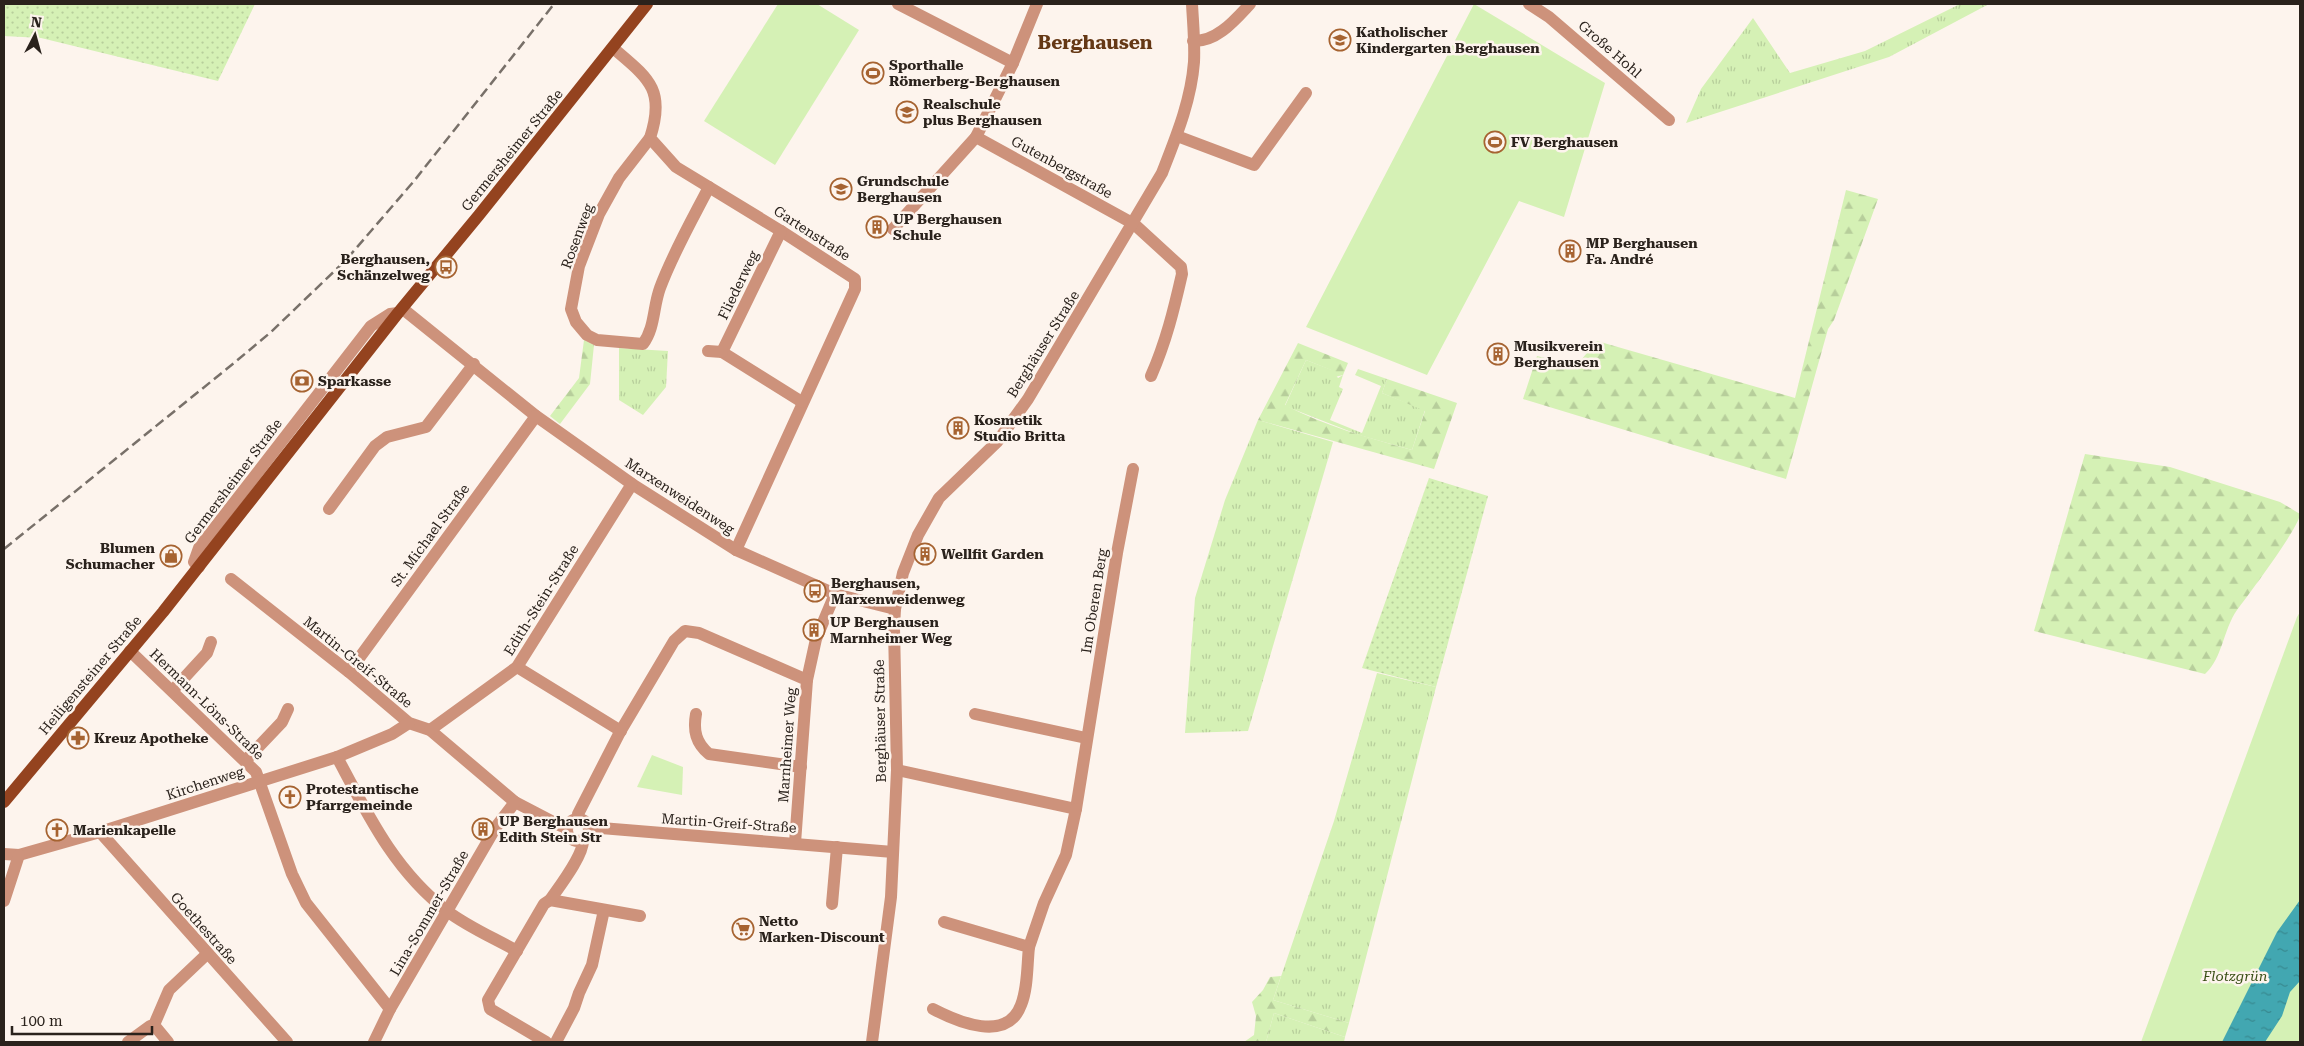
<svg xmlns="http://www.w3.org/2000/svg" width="2304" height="1046" font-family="'Roboto Serif',serif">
  <defs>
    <pattern id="grass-tufts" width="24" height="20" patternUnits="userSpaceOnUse" patternTransform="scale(1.25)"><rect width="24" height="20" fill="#d5f1b5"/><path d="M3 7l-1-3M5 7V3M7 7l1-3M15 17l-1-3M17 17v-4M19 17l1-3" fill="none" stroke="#b7ce9b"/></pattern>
    <pattern id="forest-firs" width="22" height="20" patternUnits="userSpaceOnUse" patternTransform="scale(1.25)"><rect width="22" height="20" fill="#d5f1b5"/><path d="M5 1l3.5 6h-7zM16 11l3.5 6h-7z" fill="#b7ce9b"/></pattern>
    <pattern id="garden-dots" width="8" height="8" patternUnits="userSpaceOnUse" patternTransform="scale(1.25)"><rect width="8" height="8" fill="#d5f1b5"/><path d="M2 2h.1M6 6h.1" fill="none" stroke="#b7ce9b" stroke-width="1.8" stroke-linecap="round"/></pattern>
    <pattern id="water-ripples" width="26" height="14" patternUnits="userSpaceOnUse" patternTransform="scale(1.25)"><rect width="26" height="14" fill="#42a7b1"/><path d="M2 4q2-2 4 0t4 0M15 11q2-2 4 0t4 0" fill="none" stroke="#37888f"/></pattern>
  </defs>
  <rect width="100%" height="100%" fill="#fdf4ed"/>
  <g fill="url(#grass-tufts)">
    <path d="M 1960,4 L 1989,4 L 1889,57 L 1686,123 L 1701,89 L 1753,18 L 1790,73 L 1865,51 Z"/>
    <path d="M 619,348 L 668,351 L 666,387 L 643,415 L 619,400 Z"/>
    <path d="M 1306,360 L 1332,370 L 1338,378 L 1343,375 L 1339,387 L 1343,389 L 1330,420 L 1362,433 L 1381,386 L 1355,375 L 1358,369 L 1387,379 L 1382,393 L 1425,410 L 1412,450 L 1359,435 L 1285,406 Z"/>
    <path d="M 1258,420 L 1333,442 L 1248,731 L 1185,733 L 1195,598 L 1225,500 Z"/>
    <path d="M 1377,673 L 1436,687 L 1349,1023 L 1273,1000 L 1334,821 Z"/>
    <path d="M 1274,1013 L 1345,1037 L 1344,1042 L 1266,1042 Z"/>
  </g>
  <g fill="url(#forest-firs)">
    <path d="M 1846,190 L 1878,199 L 1834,320 L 1828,329 L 1786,479 L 1523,399 L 1537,356 L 1576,366 L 1597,341 L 1795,398 Z"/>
    <path d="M 584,340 L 594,345 L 590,384 L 560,424 L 550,416 L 579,378 Z"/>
    <path d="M 1298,343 L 1348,363 L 1343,375 L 1331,378 L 1331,370 L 1306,360 L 1285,405 C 1325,426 1369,438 1412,450 L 1425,411 L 1382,393 L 1387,379 L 1457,403 L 1434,469 L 1258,420 Z"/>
    <path d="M 2085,454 L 2170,467 L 2280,502 L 2300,514 C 2299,528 2249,594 2237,610 C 2223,630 2223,657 2205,674 L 2034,631 Z"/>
    <path d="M 1281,976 L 1273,1000 L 1349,1023 L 1345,1037 L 1274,1013 L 1266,1042 L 1244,1042 L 1254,1035 L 1256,1016 L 1252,1002 L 1263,990 L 1270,977 Z"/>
  </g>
  <g fill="#d5f1b5">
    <path d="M 778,4 L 817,4 L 859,30 L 775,165 L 704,121 Z"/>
    <path d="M 1474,4 L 1605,83 L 1564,217 L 1519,201 L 1427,375 L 1306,327 Z"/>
    <path d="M 2300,612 L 2300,1042 L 2141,1042 L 2297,617 Z"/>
    <path d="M 652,755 L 683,767 L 682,795 L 637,787 Z"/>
  </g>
  <g fill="url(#garden-dots)">
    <path d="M 4,4 L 255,4 L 218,81 L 41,38 L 4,36 Z"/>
    <path d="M 1429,478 L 1488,496 L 1436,687 L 1362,668 Z"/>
  </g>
  <path fill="url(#water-ripples)" d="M 2300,900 L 2300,981 L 2290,992 L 2282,1016 L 2265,1042 L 2222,1042 L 2277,932 Z"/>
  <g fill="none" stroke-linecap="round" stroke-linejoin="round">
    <g stroke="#cd927b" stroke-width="12">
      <path d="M 898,4 L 1013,63"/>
      <path d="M 1037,4 L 1013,63 L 976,137 L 1134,224 L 1181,267 L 1182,274 C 1174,309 1166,342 1151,376"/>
      <path d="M 1529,4 L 1549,17 L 1669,120"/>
      <path d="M 1193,41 C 1217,42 1235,20 1250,4"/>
      <path d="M 613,48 C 648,78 666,89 650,138 L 676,167 L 781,231 L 855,279 L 855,289 L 736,550"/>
      <path d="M 1177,136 L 1254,165 L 1306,93"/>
      <path d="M 650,138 L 619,178 L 599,214 L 579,266 L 571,309 L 576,322 L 587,335 L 597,340 L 643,344 C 655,328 653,307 660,288 C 673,253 692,220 709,187"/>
      <path d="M 893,229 L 976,137"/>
      <path d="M 781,231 L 722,352 L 802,402"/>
      <path d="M 403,309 L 536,416 L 632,484 L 736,550 L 835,594 L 895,609"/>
      <path d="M 708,351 L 722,352"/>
      <path d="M 329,509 L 375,446 L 387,437 L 426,427 L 474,364"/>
      <path d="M 199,567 L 194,562 L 199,548 L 371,326 L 390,314 L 398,313"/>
      <path d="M 231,579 L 349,672 L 409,723 L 430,730 L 515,802 L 561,826 L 567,827"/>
      <path d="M 130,651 L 256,772 L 292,874 L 306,903 L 390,1009"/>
      <path d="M 517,667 L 621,731"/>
      <path d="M 349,672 L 536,416"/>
      <path d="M 807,680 L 816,639 L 835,594"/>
      <path d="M 173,690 L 207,653 L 211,642"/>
      <path d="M 696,714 C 693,731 696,743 709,754 L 801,767"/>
      <path d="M 975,714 L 1086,738"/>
      <path d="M 430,730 L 517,667 L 632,484"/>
      <path d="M 337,757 C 368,815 394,870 447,911 C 468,927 494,938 517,951"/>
      <path d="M 245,761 L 282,722 L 288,709"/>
      <path d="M 897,770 L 1076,809 L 1117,553 L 1133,469"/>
      <path d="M 578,818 L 578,814 L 620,732 L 674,641 L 685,631 L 699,633 L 807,680 L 795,843"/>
      <circle cx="578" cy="830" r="11"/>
      <path d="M 589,827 L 893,852"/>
      <path d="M 100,832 L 287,1042"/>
      <path d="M 4,854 L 19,855 L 100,832 L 337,757 L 392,734 L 409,723"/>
      <path d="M 550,900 L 640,916"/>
      <path d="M 4,901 L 19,855"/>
      <path d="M 832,904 L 837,847"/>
      <path d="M 1029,947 L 1044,903 L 1066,855 L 1076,809"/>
      <path d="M 933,1009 C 958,1022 1007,1043 1021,1005 C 1028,988 1027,965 1029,947 L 944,922"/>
      <path d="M 128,1042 L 150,1026 L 154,1025"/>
      <path d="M 168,1042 L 154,1025 L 169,990 L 207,954"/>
      <path d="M 374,1042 L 390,1009 L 496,827 L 515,802"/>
      <path d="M 546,1042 L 490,1009 L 488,1000 L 544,904 L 550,900 C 559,887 584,855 583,840"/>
      <path d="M 556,1042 L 574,1008 L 579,993 L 592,965 L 604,910"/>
      <path d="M 872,1042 L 891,897 L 897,770 L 894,628 L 895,609 L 903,573 L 918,535 L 939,498 L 997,442 L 1028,399 L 1162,173 C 1176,137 1191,101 1194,62 C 1195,43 1193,23 1192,4"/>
    </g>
    <path stroke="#94431f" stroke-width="12" d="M 4,802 L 163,612 L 398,313 L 479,215 L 647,4"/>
    <path stroke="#787069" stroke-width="2.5" stroke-dasharray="10 5" stroke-linecap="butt" d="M 4,549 L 234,363 L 271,332 L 346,260 L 414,181 L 554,4"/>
  </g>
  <defs>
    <g id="school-ring" transform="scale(1.125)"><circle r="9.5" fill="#fdf4ed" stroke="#a66331" stroke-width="1.5"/><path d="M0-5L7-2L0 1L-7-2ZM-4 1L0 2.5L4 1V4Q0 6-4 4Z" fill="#a66331"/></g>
    <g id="stadium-ring" transform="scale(1.125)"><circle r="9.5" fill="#fdf4ed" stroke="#a66331" stroke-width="1.5"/><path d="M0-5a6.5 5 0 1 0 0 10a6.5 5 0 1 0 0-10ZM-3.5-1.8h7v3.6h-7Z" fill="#a66331"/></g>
    <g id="building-ring" transform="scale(1.125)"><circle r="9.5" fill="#fdf4ed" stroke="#a66331" stroke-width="1.5"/><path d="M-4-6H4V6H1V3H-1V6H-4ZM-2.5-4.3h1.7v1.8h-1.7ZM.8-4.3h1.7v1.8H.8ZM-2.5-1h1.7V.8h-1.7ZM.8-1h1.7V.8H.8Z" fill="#a66331"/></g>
    <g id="bus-ring" transform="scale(1.125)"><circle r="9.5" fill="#fdf4ed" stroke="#a66331" stroke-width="1.5"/><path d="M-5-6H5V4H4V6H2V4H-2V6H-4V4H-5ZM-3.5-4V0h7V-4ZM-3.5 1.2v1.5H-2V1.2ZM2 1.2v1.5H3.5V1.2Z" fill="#a66331"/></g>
    <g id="bank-ring" transform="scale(1.125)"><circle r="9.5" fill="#fdf4ed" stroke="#a66331" stroke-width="1.5"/><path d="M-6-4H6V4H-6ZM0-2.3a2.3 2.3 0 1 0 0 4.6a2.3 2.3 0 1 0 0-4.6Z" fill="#a66331"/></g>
    <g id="shop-ring" transform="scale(1.125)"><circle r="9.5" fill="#fdf4ed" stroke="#a66331" stroke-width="1.5"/><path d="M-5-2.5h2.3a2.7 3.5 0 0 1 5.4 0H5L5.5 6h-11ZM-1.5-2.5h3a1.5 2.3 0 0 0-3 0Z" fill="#a66331"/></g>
    <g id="pharmacy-ring" transform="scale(1.125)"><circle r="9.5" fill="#fdf4ed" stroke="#a66331" stroke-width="1.5"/><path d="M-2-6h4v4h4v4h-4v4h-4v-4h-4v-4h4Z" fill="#a66331"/></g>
    <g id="church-ring" transform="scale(1.125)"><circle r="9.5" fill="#fdf4ed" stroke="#a66331" stroke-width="1.5"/><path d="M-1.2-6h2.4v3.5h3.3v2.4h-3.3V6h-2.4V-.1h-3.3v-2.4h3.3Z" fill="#a66331"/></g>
    <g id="supermarket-ring" transform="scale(1.125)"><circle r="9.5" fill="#fdf4ed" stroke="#a66331" stroke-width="1.5"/><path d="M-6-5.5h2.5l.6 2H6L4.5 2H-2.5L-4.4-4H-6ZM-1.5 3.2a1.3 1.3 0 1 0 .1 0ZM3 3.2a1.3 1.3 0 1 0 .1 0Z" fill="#a66331"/></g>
  </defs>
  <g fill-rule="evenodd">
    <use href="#school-ring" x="1340" y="40"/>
    <use href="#stadium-ring" x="873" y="73"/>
    <use href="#school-ring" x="907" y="112"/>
    <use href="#stadium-ring" x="1495" y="142"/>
    <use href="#school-ring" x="841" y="189"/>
    <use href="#building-ring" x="877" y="227"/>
    <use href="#building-ring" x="1570" y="251"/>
    <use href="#bus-ring" x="446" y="267"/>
    <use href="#building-ring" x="1498" y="354"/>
    <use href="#bank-ring" x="302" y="381"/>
    <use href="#building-ring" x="958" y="428"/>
    <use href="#building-ring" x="925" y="554"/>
    <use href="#shop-ring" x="171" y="556"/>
    <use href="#bus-ring" x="815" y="591"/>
    <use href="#building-ring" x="814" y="630"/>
    <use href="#pharmacy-ring" x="78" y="738"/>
    <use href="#church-ring" x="290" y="797"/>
    <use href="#building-ring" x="483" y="829"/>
    <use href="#church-ring" x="57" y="830"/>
    <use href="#supermarket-ring" x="743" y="929"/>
  </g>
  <g text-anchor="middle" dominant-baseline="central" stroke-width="5" stroke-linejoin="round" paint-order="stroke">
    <g font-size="14" font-weight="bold" fill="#2a221c" stroke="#fdf4ed" text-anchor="start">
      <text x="1356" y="32">Katholischer<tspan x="1356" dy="16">Kindergarten Berghausen</tspan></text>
      <text x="889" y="65">Sporthalle<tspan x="889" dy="16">Römerberg-Berghausen</tspan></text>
      <text x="923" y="104">Realschule<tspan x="923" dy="16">plus Berghausen</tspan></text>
      <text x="1511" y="142">FV Berghausen</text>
      <text x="857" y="181">Grundschule<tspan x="857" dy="16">Berghausen</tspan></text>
      <text x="893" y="219">UP Berghausen<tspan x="893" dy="16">Schule</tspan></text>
      <text x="1586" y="243">MP Berghausen<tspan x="1586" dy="16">Fa. André</tspan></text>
      <text x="430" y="259" text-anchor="end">Berghausen,<tspan x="430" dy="16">Schänzelweg</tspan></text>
      <text x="1514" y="346">Musikverein<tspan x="1514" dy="16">Berghausen</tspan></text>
      <text x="318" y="381">Sparkasse</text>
      <text x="974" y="420">Kosmetik<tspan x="974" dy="16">Studio Britta</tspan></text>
      <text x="155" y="548" text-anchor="end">Blumen<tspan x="155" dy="16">Schumacher</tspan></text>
      <text x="941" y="554">Wellfit Garden</text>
      <text x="831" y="583">Berghausen,<tspan x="831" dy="16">Marxenweidenweg</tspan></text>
      <text x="830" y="622">UP Berghausen<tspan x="830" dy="16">Marnheimer Weg</tspan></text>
      <text x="94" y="738">Kreuz Apotheke</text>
      <text x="306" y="789">Protestantische<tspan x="306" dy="16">Pfarrgemeinde</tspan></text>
      <text x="499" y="821">UP Berghausen<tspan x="499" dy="16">Edith Stein Str</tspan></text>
      <text x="73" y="830">Marienkapelle</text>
      <text x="759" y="921">Netto<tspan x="759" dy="16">Marken-Discount</tspan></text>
    </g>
    <g font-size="14" fill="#2a221c" stroke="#fdf4ed">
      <text transform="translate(1610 49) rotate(41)">Große Hohl</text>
      <text transform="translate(512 150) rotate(-51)">Germersheimer Straße</text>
      <text transform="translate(1062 167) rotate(29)">Gutenbergstraße</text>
      <text transform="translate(812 233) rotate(33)">Gartenstraße</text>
      <text transform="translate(577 236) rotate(-70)">Rosenweg</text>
      <text transform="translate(738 285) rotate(-64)">Fliederweg</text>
      <text transform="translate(1043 344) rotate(-58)">Berghäuser Straße</text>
      <text transform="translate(233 481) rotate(-53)">Germersheimer Straße</text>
      <text transform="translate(680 496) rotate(33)">Marxenweidenweg</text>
      <text transform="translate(430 535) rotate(-54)">St. Michael Straße</text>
      <text transform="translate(541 600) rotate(-58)">Edith-Stein-Straße</text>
      <text transform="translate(1094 601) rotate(-81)">Im Oberen Berg</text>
      <text transform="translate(358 662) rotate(39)">Martin-Greif-Straße</text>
      <text transform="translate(90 675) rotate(-50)">Heiligensteiner Straße</text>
      <text transform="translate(207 704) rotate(44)">Hermann-Löns-Straße</text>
      <text transform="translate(880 721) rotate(-91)">Berghäuser Straße</text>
      <text transform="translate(787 745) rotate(-86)">Marnheimer Weg</text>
      <text transform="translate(205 783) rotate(-18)">Kirchenweg</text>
      <text transform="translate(729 823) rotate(4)">Martin-Greif-Straße</text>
      <text transform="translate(429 913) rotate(-60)">Lina-Sommer-Straße</text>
      <text transform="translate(204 928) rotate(48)">Goethestraße</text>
    </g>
    <g font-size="14" font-style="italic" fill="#394f15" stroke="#fdf4ed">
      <text x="2235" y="976">Flotzgrün</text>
    </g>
    <g font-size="19" font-weight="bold" fill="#653815" stroke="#fdf4ed">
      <text x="1095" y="42">Berghausen</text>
    </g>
  </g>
  <rect width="2304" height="1046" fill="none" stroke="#2a221c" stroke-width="10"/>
  <g transform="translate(35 35) rotate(6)" stroke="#fdf4ed" stroke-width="4" paint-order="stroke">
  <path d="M0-4L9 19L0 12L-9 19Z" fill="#2a221c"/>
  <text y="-8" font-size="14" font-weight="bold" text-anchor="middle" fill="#2a221c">N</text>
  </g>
  <path d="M12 1026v8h140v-8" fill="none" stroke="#2a221c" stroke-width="2.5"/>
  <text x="20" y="1026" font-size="15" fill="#2a221c" stroke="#fdf4ed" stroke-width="4" paint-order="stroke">100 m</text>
</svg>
